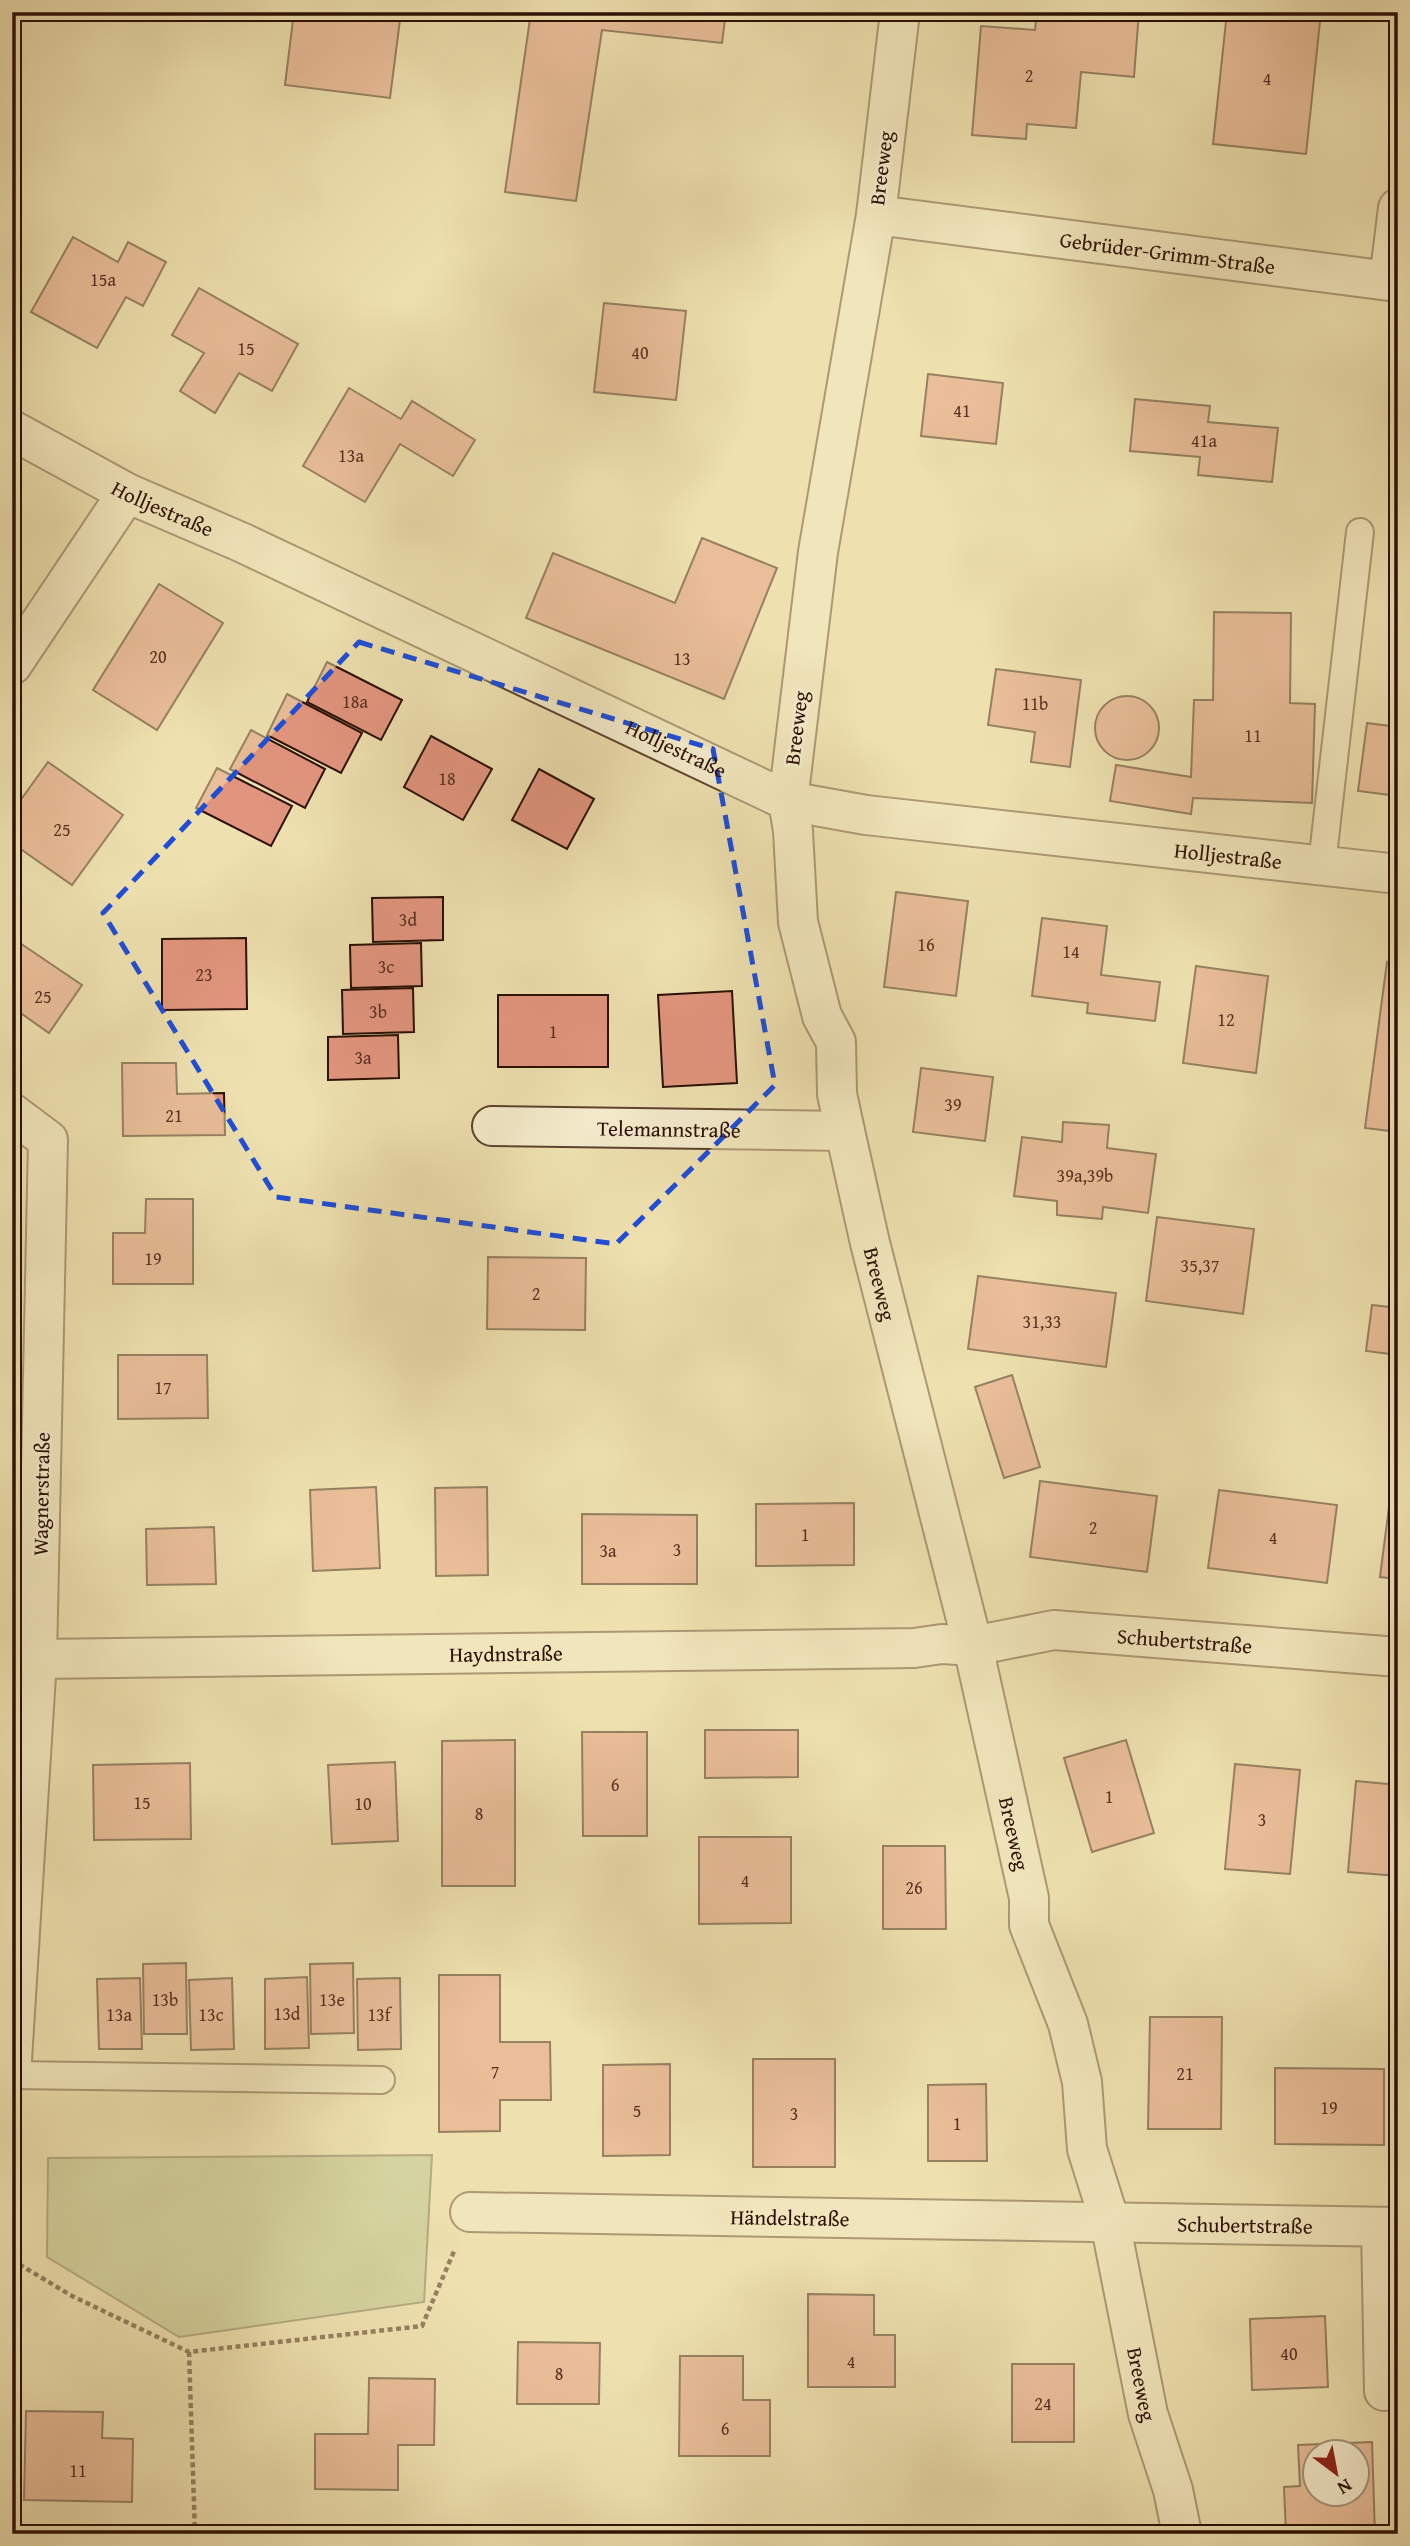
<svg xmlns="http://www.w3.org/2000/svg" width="1410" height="2546" font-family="'Gentium Book Plus',serif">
  <rect width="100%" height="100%" fill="#eee0af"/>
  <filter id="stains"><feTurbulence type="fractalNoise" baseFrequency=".00286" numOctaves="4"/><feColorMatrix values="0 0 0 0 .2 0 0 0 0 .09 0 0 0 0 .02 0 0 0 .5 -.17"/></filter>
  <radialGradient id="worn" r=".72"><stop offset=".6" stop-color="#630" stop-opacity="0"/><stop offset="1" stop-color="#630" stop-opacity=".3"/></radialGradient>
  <path fill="#b5c38d" stroke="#706948" stroke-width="2" d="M 432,2155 L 424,2302 L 179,2337 L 47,2257 L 48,2158 Z"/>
  <g fill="#e2957e" stroke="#2b0f03" stroke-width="2" fill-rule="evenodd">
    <path d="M 294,12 L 401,12 L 390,98 L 285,85 Z"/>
    <path d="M 531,12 L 726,12 L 722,43 L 602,30 L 576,201 L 505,192 Z"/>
    <path d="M 1037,12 L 1139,12 L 1134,77 L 1081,72 L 1076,128 L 1027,124 L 1026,139 L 972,135 L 981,26 L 1035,30 Z"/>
    <path d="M 1227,12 L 1321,12 L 1306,154 L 1213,144 Z"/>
    <path d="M 73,237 L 118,262 L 128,242 L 166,262 L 143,306 L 126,297 L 97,348 L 31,312 Z"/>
    <path d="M 199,288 L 298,344 L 272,391 L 239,373 L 215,413 L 180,391 L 204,353 L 172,335 Z"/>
    <path d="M 604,303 L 686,311 L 676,400 L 594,392 Z"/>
    <path d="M 928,374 L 1003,383 L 996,444 L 921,436 Z"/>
    <path d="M 349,388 L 401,419 L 412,401 L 475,440 L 453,476 L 400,444 L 365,502 L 303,466 Z"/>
    <path d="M 1135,399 L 1210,406 L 1208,422 L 1278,428 L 1272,482 L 1198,475 L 1200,457 L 1130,451 Z"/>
    <path d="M 702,538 L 777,568 L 724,699 L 526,618 L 553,553 L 675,603 Z"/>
    <path d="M 159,584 L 223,623 L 157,730 L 93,690 Z"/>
    <path d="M 1214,612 L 1291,613 L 1290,703 L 1315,704 L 1312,803 L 1193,798 L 1191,814 L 1110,801 L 1116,765 L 1191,777 L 1194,700 L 1213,700 Z"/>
    <path d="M 327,662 L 402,700 L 381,740 L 307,702 Z"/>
    <path d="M 996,669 L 1081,680 L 1070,767 L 1031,762 L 1035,732 L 988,725 Z"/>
    <path d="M 287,694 L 362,733 L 341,773 L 267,735 Z"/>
    <circle cx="1127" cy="728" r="32"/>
    <path d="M 1367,723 L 1398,727 L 1398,796 L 1358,791 Z"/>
    <path d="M 251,730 L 325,769 L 305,808 L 230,769 Z"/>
    <path d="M 431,736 L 492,769 L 463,820 L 404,787 Z"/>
    <path d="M 48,762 L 123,815 L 72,885 L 12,843 L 12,812 Z"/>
    <path d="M 217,768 L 292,806 L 271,846 L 196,808 Z"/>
    <path d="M 539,769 L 594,799 L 567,849 L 512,820 Z"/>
    <path d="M 896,892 L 968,901 L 956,996 L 884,987 Z"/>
    <path d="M 443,897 L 443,940 L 373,942 L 372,898 Z"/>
    <path d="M 1042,918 L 1107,926 L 1101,975 L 1160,982 L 1155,1021 L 1087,1013 L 1088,1003 L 1032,996 Z"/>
    <path d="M 246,938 L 247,1009 L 162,1010 L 162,939 Z"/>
    <path d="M 17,941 L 82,985 L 49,1033 L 12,1007 L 12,948 Z"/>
    <path d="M 421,943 L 422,986 L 351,988 L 350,945 Z"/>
    <path d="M 1387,962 L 1398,964 L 1398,1132 L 1365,1128 Z"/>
    <path d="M 1196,966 L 1268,976 L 1256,1073 L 1183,1063 Z"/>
    <path d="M 413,988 L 414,1032 L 343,1034 L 342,990 Z"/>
    <path d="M 732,991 L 737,1083 L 663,1087 L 658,995 Z"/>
    <rect x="498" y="995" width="110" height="72"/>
    <path d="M 398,1035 L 399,1078 L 328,1080 L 328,1037 Z"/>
    <path d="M 122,1063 L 176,1063 L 177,1094 L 224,1093 L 225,1135 L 123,1136 Z"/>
    <path d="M 921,1068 L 993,1077 L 985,1141 L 913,1132 Z"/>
    <path d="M 1063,1122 L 1109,1125 L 1107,1148 L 1156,1154 L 1148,1213 L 1103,1207 L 1102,1219 L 1057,1215 L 1057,1201 L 1014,1196 L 1022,1137 L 1062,1142 Z"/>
    <path d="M 146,1199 L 193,1199 L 193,1284 L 113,1284 L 113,1233 L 145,1233 Z"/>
    <path d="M 1157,1217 L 1254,1229 L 1243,1314 L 1146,1301 Z"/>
    <path d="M 488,1257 L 586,1258 L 585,1330 L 487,1329 Z"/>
    <path d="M 978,1276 L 1116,1293 L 1106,1367 L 968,1349 Z"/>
    <path d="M 1372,1305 L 1398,1308 L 1398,1355 L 1366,1351 Z"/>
    <path d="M 118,1355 L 207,1355 L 208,1418 L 118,1419 Z"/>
    <path d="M 1012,1375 L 1040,1467 L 1004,1478 L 975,1387 Z"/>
    <path d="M 1040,1481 L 1157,1496 L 1147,1572 L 1030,1557 Z"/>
    <path d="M 376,1487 L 380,1568 L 313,1571 L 310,1490 Z"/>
    <path d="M 487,1487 L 488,1575 L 436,1576 L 435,1488 Z"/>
    <path d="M 1219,1490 L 1337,1505 L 1327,1583 L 1208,1568 Z"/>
    <path d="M 1390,1499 L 1398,1500 L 1398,1579 L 1380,1577 Z"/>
    <path d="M 854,1503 L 854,1565 L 756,1566 L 756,1504 Z"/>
    <path d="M 582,1514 L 697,1515 L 697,1584 L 582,1584 Z"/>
    <path d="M 214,1527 L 216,1584 L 147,1585 L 146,1529 Z"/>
    <path d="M 705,1730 L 798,1730 L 798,1777 L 705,1778 Z"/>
    <path d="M 582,1732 L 647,1732 L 647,1836 L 583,1836 Z"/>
    <path d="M 515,1740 L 515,1886 L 442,1886 L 442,1741 Z"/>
    <path d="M 1126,1740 L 1154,1833 L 1092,1852 L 1064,1758 Z"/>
    <path d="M 395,1762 L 398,1841 L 332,1844 L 328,1765 Z"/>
    <path d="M 190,1763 L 191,1839 L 94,1840 L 93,1765 Z"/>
    <path d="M 1235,1764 L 1300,1770 L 1290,1874 L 1225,1869 Z"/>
    <path d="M 1356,1781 L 1398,1785 L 1398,1876 L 1348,1872 Z"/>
    <path d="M 699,1837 L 791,1837 L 791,1923 L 699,1924 Z"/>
    <path d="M 883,1846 L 945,1846 L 946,1929 L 883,1929 Z"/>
    <path d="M 186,1963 L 187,2034 L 144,2034 L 143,1964 Z"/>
    <path d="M 353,1963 L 354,2033 L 311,2034 L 310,1964 Z"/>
    <path d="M 439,1975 L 500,1975 L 500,2042 L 550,2042 L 551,2100 L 500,2100 L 500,2131 L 439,2132 Z"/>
    <path d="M 307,1977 L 309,2048 L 265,2049 L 265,1979 Z"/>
    <path d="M 140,1978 L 142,2049 L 99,2049 L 97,1979 Z"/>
    <path d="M 232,1978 L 234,2049 L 191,2050 L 189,1980 Z"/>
    <path d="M 400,1978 L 401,2049 L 358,2050 L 357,1979 Z"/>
    <path d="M 1150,2017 L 1222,2017 L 1221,2129 L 1148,2129 Z"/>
    <rect x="753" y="2059" width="82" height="108"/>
    <path d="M 670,2064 L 670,2155 L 603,2156 L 603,2065 Z"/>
    <path d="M 1275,2068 L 1384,2069 L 1384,2145 L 1275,2144 Z"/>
    <path d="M 986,2084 L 987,2161 L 928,2161 L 928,2085 Z"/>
    <path d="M 808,2294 L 874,2295 L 874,2335 L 895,2335 L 895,2387 L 808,2387 Z"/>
    <path d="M 1325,2316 L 1328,2387 L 1252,2390 L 1250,2319 Z"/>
    <path d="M 518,2342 L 600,2343 L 599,2404 L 517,2404 Z"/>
    <path d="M 680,2356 L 743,2356 L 743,2400 L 770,2400 L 770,2456 L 679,2456 Z"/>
    <rect x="1012" y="2364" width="62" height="78"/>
    <path d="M 369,2378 L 435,2379 L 434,2445 L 398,2445 L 398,2490 L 315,2489 L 315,2434 L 368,2434 Z"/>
    <path d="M 26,2411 L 103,2412 L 102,2438 L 133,2439 L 132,2502 L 24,2500 Z"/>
    <path d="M 1372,2442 L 1375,2534 L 1286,2534 L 1284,2487 L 1300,2486 L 1298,2445 ZM 1316,2452 L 1358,2452 L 1358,2494 L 1316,2494 Z"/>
  </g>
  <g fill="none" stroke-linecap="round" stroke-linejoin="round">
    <g stroke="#5c432e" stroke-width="30">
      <g id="service">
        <path d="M 1322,864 L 1360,532"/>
        <path d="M 12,2075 L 381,2080"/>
      </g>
    </g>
    <g stroke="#5c432e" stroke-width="42">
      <g id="minor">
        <path id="s1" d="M 900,12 L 876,215 L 818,552 L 788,801 L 793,831 L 798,922 L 822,1016 L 836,1042 L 837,1094 L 845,1131 L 870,1243 L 973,1646 L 1029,1898 L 1029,1925 L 1068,2024 L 1082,2082 L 1087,2149 L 1110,2222 L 1148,2414 L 1173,2490 L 1182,2534"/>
        <path id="s2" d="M 876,215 L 1389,281 L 1398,208"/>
        <path id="s3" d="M 12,430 L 127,493 L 243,543 L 788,801 L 866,815 L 1398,874"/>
        <path d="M 12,665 L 127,493"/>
        <path d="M 12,1113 L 48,1140 L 37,1659 L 12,2060"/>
        <path id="s4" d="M 492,1126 L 845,1131"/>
        <path id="s5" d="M 37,1659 L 914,1648 L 942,1644 L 973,1646 L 1054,1630 L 1398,1657"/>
        <path id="s6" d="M 470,2212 L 1398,2227"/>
        <path d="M 1381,2227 L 1384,2391"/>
      </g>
    </g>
    <g stroke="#2b0f03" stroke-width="4.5" stroke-dasharray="5 3.5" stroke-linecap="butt">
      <path d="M 12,2260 L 72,2296 L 189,2352 L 422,2326 L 455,2249"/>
      <path d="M 189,2352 L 195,2534"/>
    </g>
    <use href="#service" stroke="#f4ebcb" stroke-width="26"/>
    <use href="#minor" stroke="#f4ebcb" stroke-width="38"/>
  </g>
  <path d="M0 0H1410V2546H0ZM 359,642 L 713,749 L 775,1085 L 616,1244 L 276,1197 L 103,913 Z" fill="#eee0af" fill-opacity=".55" fill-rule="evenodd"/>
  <path fill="none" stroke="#1d4ed8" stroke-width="5" stroke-dasharray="14 9" stroke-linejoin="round" d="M 359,642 L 713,749 L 775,1085 L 616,1244 L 276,1197 L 103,913 Z"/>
  <g text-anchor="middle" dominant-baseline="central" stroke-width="5" stroke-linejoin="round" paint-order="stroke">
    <g font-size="18" fill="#593022">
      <text x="1029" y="75">2</text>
      <text x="1267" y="78">4</text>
      <text x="103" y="279">15a</text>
      <text x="246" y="348">15</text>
      <text x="640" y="352">40</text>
      <text x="962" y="410">41</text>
      <text x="1204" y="440">41a</text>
      <text x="351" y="455">13a</text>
      <text x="158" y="656">20</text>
      <text x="682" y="658">13</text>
      <text x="355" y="701">18a</text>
      <text x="1035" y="703">11b</text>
      <text x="1253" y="735">11</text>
      <text x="447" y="778">18</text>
      <text x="62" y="829">25</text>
      <text x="408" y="919">3d</text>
      <text x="926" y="944">16</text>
      <text x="1071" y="951">14</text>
      <text x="386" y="966">3c</text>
      <text x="204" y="974">23</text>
      <text x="43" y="996">25</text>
      <text x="378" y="1011">3b</text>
      <text x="1226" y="1019">12</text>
      <text x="553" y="1031">1</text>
      <text x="363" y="1057">3a</text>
      <text x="953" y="1104">39</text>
      <text x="174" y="1115">21</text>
      <text x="1085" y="1175">39a,39b</text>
      <text x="153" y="1258">19</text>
      <text x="1200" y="1265">35,37</text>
      <text x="536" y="1293">2</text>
      <text x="1042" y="1321">31,33</text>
      <text x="163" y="1387">17</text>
      <text x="1093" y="1527">2</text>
      <text x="805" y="1534">1</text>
      <text x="1273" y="1537">4</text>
      <text x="677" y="1549">3</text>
      <text x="608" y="1550">3a</text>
      <text x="615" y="1784">6</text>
      <text x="1109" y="1796">1</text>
      <text x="142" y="1802">15</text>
      <text x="363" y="1803">10</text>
      <text x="479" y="1813">8</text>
      <text x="1262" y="1819">3</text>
      <text x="745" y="1880">4</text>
      <text x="914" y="1887">26</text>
      <text x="165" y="1999">13b</text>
      <text x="332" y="1999">13e</text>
      <text x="287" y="2013">13d</text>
      <text x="119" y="2014">13a</text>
      <text x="211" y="2014">13c</text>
      <text x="379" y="2014">13f</text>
      <text x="495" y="2071">7</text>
      <text x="1185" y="2073">21</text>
      <text x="1329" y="2107">19</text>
      <text x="637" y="2110">5</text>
      <text x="794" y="2113">3</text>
      <text x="957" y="2123">1</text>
      <text x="1289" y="2353">40</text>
      <text x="851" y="2361">4</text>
      <text x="559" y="2373">8</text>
      <text x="1043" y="2403">24</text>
      <text x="725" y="2428">6</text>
      <text x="78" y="2470">11</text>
    </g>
    <g font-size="21" fill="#2b0f03" stroke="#f4ebcb">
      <text transform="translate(881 168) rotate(-83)">Breeweg</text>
      <text stroke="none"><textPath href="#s2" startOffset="294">Gebrüder-Grimm-Straße</textPath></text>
      <text stroke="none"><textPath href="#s3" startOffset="170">Holljestraße</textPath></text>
      <text transform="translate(796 728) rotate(-83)">Breeweg</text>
      <text stroke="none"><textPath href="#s3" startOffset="737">Holljestraße</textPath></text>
      <text stroke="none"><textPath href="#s3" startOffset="1304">Holljestraße</textPath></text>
      <text stroke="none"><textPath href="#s4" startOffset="177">Telemannstraße</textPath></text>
      <text stroke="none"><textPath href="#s1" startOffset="1292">Breeweg</textPath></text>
      <text transform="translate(41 1494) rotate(-89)">Wagnerstraße</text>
      <text stroke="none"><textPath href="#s5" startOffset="1150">Schubertstraße</textPath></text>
      <text stroke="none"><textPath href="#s5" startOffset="469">Haydnstraße</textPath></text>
      <text stroke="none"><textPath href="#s1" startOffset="1858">Breeweg</textPath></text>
      <text stroke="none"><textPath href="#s6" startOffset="320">Händelstraße</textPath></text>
      <text stroke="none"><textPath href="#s6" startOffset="775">Schubertstraße</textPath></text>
      <text stroke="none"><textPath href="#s1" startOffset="2426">Breeweg</textPath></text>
    </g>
  </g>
  <rect width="1410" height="2546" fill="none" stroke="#eee0af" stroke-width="42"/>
  <rect x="14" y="14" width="1382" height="2518" fill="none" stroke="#2b0f03" stroke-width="3.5"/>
  <rect x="21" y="21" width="1368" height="2504" fill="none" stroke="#2b0f03" stroke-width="2"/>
  <g transform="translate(1336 2473) rotate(148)"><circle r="33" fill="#f4ebcb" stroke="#a4937b" stroke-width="2"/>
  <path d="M0-5L12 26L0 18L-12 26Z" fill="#8f2418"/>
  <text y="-10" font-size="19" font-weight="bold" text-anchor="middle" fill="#2b0f03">N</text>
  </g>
  <rect width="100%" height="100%" filter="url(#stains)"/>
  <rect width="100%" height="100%" fill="url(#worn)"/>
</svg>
